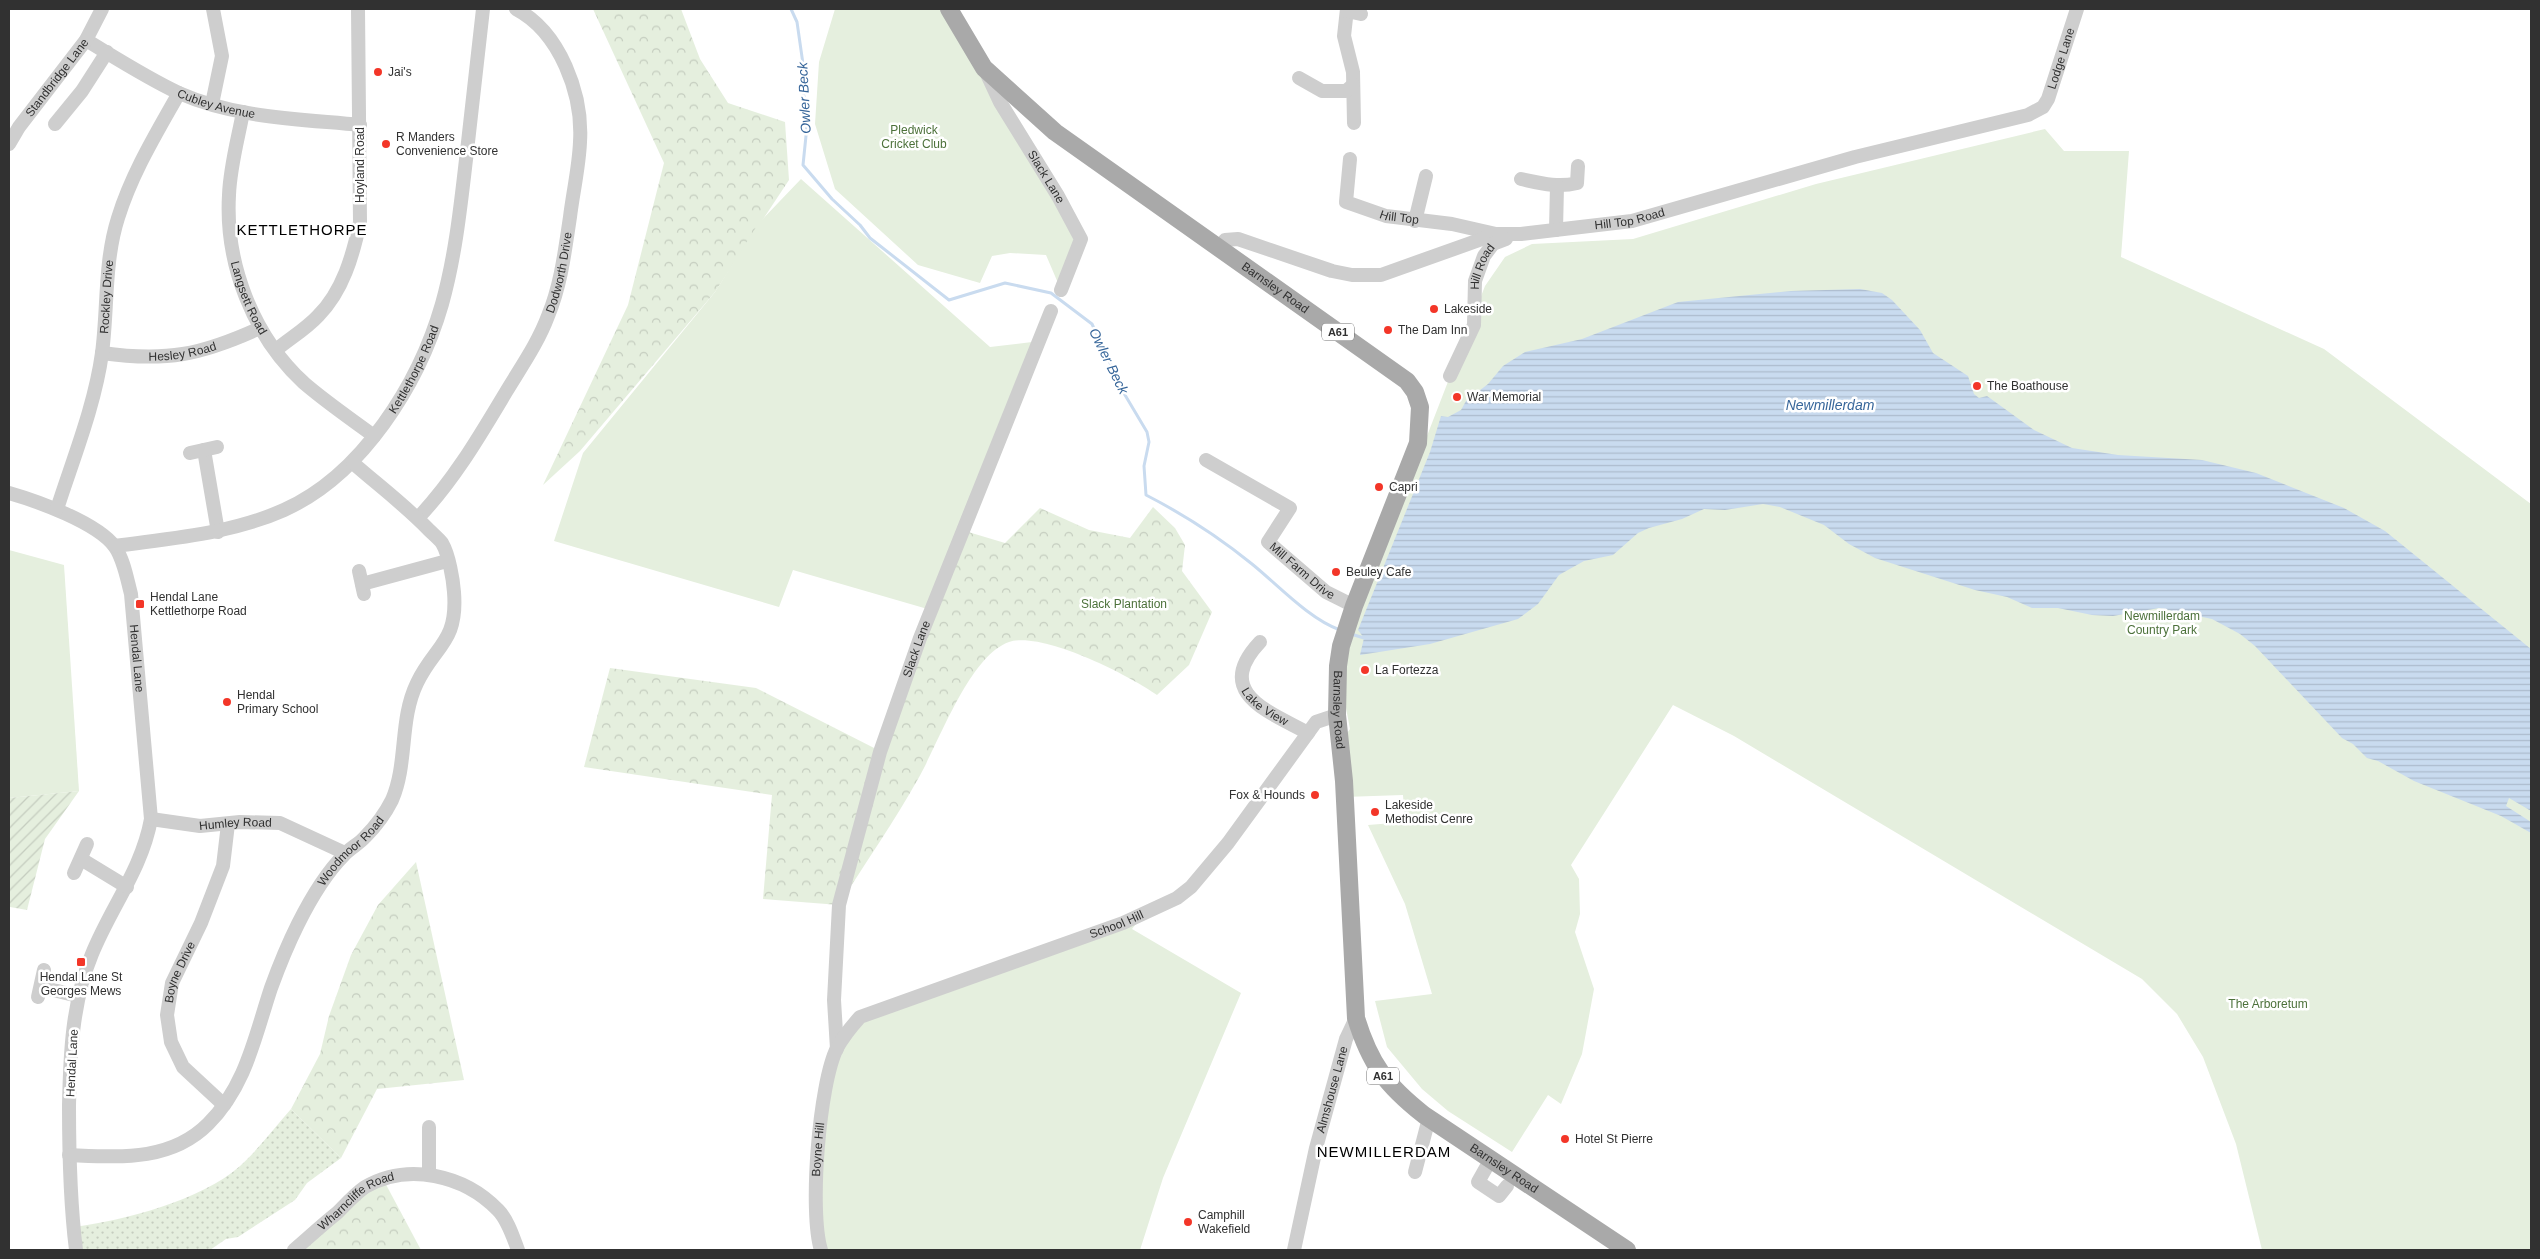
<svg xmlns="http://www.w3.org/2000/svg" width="2540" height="1259" font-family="Arial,sans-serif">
  <defs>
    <pattern id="grass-dots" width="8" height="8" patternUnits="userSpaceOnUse" patternTransform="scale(1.25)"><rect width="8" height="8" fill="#e5efde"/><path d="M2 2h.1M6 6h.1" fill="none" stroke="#c5cdbf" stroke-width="1.8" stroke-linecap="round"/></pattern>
    <pattern id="forest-crowns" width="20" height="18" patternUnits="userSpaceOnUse" patternTransform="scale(1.25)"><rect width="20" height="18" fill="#e5efde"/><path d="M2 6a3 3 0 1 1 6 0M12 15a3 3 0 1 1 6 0" fill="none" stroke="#c5cdbf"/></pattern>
    <pattern id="garden-furrows" width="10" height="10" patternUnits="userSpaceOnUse" patternTransform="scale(1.25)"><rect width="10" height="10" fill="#e5efde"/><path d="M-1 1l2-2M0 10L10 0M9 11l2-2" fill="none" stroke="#c5cdbf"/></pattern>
    <pattern id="water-rules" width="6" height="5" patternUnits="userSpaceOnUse" patternTransform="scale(1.25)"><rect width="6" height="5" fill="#c9dbef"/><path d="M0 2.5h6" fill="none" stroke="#adbccd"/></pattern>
  </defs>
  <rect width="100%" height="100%" fill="#fff"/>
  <path fill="url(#grass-dots)" d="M 291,1109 L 341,1158 L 307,1183 L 295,1200 L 238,1237 L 226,1239 L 210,1250 L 76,1250 L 73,1227 C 123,1221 202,1200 240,1166 C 258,1150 274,1128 291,1109 Z"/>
  <g fill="url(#forest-crowns)">
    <path d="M 593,9 L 681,9 L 700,59 L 728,103 L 785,122 L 789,180 L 715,292 L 580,451 L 543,485 L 628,305 L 664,163 Z"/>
    <path d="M 1153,507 L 1175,528 L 1185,545 L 1182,571 L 1212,612 L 1189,665 L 1157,695 C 1129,675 1042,631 1009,642 C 969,656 939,743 918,779 C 894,822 865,863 839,905 L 763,899 L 772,795 L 584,767 L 610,668 L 756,688 L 880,751 L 965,531 L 1005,543 L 1040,508 L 1089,530 L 1130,538 Z"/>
    <path d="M 416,862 L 464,1080 L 377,1089 L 341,1158 L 291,1109 L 320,1054 L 329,1016 L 351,955 L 378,905 Z"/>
    <path d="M 383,1179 L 421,1250 L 294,1250 Z"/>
  </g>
  <g fill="#e5efde">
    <path d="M 835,9 L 949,9 L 1081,239 L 1061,290 L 1046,255 L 1010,253 L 992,256 L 980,283 L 918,265 L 835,189 L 815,124 L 819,62 Z"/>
    <path d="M 2045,129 L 2064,151 L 2129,151 L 2121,257 L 2324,349 L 2531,504 L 2531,1250 L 2262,1250 L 2236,1144 L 2203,1057 L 2177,1014 L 2142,979 L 1734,736 L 1673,705 L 1571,865 L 1579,879 L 1580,914 L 1575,932 L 1594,989 L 1582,1054 L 1561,1104 L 1548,1095 L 1512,1152 L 1448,1111 L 1422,1089 L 1387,1047 L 1375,1001 L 1432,994 L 1405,904 L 1368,825 L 1405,822 L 1403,795 L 1344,797 L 1340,743 L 1350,729 L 1338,666 L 1485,286 L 1505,257 L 1532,244 L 1633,239 L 1816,184 Z"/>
    <path d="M 801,179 L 990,347 L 1040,341 L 931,610 L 793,570 L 779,607 L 554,541 L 583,453 L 715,292 L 758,224 Z"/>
    <path d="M 9,550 L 64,565 L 79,791 L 9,798 Z"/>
    <path d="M 1143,915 L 1132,929 L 1241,993 L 1163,1178 L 1140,1250 L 821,1250 L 817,1165 L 828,1074 L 860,1017 Z"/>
  </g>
  <path fill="url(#garden-furrows)" d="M 79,791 L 45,839 L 27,910 L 10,907 L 9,913 L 9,798 Z"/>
  <path fill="url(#water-rules)" d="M 1860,289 L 1882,293 L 1892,300 L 1920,330 L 1933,353 L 1968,376 L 1974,394 L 1979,398 L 1987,396 L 2034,430 L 2072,448 L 2118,455 L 2202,460 L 2256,473 L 2344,508 L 2385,531 L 2531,649 L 2531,811 L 2509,798 L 2506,806 L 2531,822 L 2531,833 L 2501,816 L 2414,781 L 2378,761 L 2367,758 L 2353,744 L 2342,738 L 2255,646 L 2240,634 L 2212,619 L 2159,608 L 2113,616 L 2092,615 L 2058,608 L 2032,608 L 2007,597 L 1975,590 L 1875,558 L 1849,544 L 1824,525 L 1780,507 L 1763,504 L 1725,510 L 1704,509 L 1682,519 L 1649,528 L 1638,533 L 1613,555 L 1584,561 L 1559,575 L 1538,604 L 1518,619 L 1430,644 L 1360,655 L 1364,638 L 1358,630 L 1430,452 L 1441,416 L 1448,417 L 1461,410 L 1466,401 L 1488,384 L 1503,366 L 1525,352 L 1582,339 L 1678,302 L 1791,291 Z"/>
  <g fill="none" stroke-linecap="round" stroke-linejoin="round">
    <g stroke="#c9dbef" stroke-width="3">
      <path d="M 791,9 L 797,22 L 803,64 L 802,78 L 807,126 L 803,165 L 832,199 L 860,225 L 870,238 L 949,300 L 1005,283 L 1051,293 L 1092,324 L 1125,395 L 1147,432 L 1149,442 L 1144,466 L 1146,495 C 1183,514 1220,538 1252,564 C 1278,585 1309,619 1340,630"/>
      <path d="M 1351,634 L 1364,638"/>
    </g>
    <g stroke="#cecece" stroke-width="14">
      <path d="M 1347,9 L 1344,36 L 1353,72 L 1354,123"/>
      <path d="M 1347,11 L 1361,14"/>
      <path id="s1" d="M 86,40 C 116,58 147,78 179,93 C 235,118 300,119 360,125"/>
      <path id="s2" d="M 986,72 L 1000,102 L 1058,196 L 1081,239 L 1061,290"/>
      <path d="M 1299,78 L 1322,91 L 1346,91 L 1353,85"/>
      <path d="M 212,104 L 222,56 L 213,9"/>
      <path id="s3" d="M 243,112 C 238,139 230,167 229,195 C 225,264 253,336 304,383 C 326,402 351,419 374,436"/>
      <path d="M 55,124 L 82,91 L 107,52"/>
      <path id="s4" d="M 9,144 L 19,127 L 86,40 L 102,9"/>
      <path id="s5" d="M 1350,159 L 1346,202 L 1386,216 L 1452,224 L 1496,234"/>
      <path d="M 1521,179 C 1540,183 1558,188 1577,183 L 1578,166"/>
      <path d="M 1415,221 L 1426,176"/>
      <path d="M 1556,230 L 1557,186"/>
      <path id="s6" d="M 1218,249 L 1225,240 L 1238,239 L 1332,271 L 1352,275 L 1381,275 L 1496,234 L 1521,234 L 1632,221 L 1855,157 L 2028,115 L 2043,107 L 2048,99 L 2077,9"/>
      <path d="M 276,350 C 289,339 306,329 318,316 C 343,291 353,255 360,222 L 358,9"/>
      <path id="s7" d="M 102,353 C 166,362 201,355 260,328"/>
      <path id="s8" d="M 1450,376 L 1474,325 L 1475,281 L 1484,256 L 1493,244 L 1506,239"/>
      <path d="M 204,450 L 218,532"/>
      <path d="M 190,453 L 217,447"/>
      <path id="s9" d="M 1206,460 L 1290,508 L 1268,542 L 1326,592 L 1354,606"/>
      <path id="s10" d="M 9,493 C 37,501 98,523 115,547 C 124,560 127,579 131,594 L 151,819 C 142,869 111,907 92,954 C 72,1002 70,1055 69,1106 C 69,1155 70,1202 76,1250"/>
      <path id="s11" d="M 57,509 C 73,459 95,405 102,353 C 108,308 104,262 118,218 C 132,173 156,134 179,93"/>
      <path id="s12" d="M 418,518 C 454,480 479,437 506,392 C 521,367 538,343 548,316 C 561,285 565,250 570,217 C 573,192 579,167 580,142 C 583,94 560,32 516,9"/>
      <path id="s13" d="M 115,546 C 172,538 230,534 284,510 C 362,475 419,384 442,304 C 456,254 461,202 467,151 C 472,104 478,56 483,9"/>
      <path d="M 359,571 L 364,594"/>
      <path d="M 362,584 L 447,561"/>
      <path id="s14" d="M 1260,642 C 1212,693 1270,712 1308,733"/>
      <path id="s15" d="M 151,819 L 200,826 L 240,822 L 280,823 L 345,853"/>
      <path d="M 81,859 L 127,887"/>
      <path d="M 74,873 L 87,844"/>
      <path d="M 41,987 L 78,996"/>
      <path d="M 38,997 L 44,970"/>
      <path id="s16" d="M 837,1049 L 834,1000 L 839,905 L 880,752 L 920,638 L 1051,311"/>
      <path id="s17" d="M 224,1105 L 183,1067 L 171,1042 L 167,1015 L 172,983 L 201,923 L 223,866 L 228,824"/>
      <path d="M 429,1127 L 429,1174"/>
      <path id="s18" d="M 69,1155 C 118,1157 170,1162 208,1124 C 246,1086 255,1036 271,988 C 279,966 288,944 298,924 C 310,900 325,874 344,855 C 350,848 359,844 365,837 C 376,826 385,814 392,800 C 408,763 399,720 417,683 C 435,645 458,643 454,592 C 453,579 449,555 442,543 C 439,539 433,534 429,530 C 406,506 378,485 353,463"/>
      <path d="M 1491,1159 L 1478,1182 L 1499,1196 L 1507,1186"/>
      <path d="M 1415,1172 L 1429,1118"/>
      <path id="s19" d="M 294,1250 C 308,1238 322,1225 337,1213 C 346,1204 355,1194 365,1187 C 408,1162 464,1175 498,1210 C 508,1220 513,1237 518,1250"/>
      <path id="s20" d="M 821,1250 C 809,1212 819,1084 837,1048 C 843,1037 851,1027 860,1017 L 1123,923 L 1177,898 L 1191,887 L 1228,843 L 1316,722 L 1337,715"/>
      <path id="s21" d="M 1294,1250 L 1316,1148 L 1346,1039 L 1356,1018"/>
    </g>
    <path stroke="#a9a9a9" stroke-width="18" id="s22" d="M 949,9 L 984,68 L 1055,132 L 1407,381 L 1415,392 L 1420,407 L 1418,443 L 1354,606 L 1341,646 L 1338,666 L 1337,715 L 1344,781 L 1356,1018 C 1370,1064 1386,1085 1424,1115 L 1627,1250"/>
  </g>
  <g fill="#f33628" stroke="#fff" stroke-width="2">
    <circle cx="378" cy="72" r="5"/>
    <circle cx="386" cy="144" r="5"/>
    <circle cx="1434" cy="309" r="5"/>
    <circle cx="1388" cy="330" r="5"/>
    <circle cx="1977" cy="386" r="5"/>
    <circle cx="1457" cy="397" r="5"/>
    <circle cx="1379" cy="487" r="5"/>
    <circle cx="1336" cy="572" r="5"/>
    <rect x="135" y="599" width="10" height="10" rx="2.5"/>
    <circle cx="1365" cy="670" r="5"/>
    <circle cx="227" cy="702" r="5"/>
    <circle cx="1315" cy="795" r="5"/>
    <circle cx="1375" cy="812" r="5"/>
    <rect x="76" y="957" width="10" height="10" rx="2.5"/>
    <circle cx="1565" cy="1139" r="5"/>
    <circle cx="1188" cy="1222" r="5"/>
  </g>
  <g text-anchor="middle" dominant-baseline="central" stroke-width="5" stroke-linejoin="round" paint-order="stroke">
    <g fill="#fff" stroke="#6f6f6f" stroke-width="1">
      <rect x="1322" y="323.5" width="32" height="17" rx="4"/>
      <rect x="1367" y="1067.5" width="32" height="17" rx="4"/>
    </g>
    <g font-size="11" font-weight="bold" fill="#313131">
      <text x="1338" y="332">A61</text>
      <text x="1383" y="1076">A61</text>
    </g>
    <g font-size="12" fill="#313131" stroke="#fff">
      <text stroke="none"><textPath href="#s6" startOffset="911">Lodge Lane</textPath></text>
      <text stroke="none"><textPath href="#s4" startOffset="82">Standbridge Lane</textPath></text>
      <text stroke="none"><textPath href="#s1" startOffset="146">Cubley Avenue</textPath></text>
      <text transform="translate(360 165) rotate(-90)">Hoyland Road</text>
      <text stroke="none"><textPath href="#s2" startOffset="121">Slack Lane</textPath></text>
      <text stroke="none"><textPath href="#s5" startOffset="99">Hill Top</textPath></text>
      <text stroke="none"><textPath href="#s6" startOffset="430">Hill Top Road</textPath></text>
      <text stroke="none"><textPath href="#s8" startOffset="116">Hill Road</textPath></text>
      <text stroke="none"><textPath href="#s12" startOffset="286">Dodworth Drive</textPath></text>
      <text stroke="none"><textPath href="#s22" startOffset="434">Barnsley Road</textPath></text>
      <text stroke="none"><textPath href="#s11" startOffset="219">Rockley Drive</textPath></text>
      <text stroke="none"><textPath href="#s3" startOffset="190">Langsett Road</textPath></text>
      <text stroke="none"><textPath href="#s7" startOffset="81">Hesley Road</textPath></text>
      <text stroke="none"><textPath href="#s13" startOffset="369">Kettlethorpe Road</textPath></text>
      <text stroke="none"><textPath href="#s9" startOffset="182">Mill Farm Drive</textPath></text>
      <text stroke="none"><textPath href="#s16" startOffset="412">Slack Lane</textPath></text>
      <text stroke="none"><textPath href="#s10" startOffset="235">Hendal Lane</textPath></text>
      <text stroke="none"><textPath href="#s14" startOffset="80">Lake View</textPath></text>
      <text stroke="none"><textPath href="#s22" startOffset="942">Barnsley Road</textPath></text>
      <text stroke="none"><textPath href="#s15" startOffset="85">Humley Road</textPath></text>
      <text stroke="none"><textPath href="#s18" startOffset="459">Woodmoor Road</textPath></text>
      <text stroke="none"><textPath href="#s20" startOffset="516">School Hill</textPath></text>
      <text stroke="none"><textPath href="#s17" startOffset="156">Boyne Drive</textPath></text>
      <text transform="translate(72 1063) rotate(-87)">Hendal Lane</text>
      <text stroke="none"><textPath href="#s21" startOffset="165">Almshouse Lane</textPath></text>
      <text stroke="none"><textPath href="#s20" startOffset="101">Boyne Hill</textPath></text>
      <text stroke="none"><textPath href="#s22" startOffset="1468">Barnsley Road</textPath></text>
      <text stroke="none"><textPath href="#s19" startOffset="80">Wharncliffe Road</textPath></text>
    </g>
    <g font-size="12" fill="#313131" stroke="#fff" text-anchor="start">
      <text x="388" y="72">Jai's</text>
      <text x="396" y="137">R Manders<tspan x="396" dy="14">Convenience Store</tspan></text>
      <text x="1444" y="309">Lakeside</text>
      <text x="1398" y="330">The Dam Inn</text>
      <text x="1987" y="386">The Boathouse</text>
      <text x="1467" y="397">War Memorial</text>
      <text x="1389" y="487">Capri</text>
      <text x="1346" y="572">Beuley Cafe</text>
      <text x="150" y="597">Hendal Lane<tspan x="150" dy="14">Kettlethorpe Road</tspan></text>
      <text x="1375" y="670">La Fortezza</text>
      <text x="237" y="695">Hendal<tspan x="237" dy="14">Primary School</tspan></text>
      <text x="1305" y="795" text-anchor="end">Fox &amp; Hounds</text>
      <text x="1385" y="805">Lakeside<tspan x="1385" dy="14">Methodist Cenre</tspan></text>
      <text x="81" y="977" text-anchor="middle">Hendal Lane St<tspan x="81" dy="14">Georges Mews</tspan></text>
      <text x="1575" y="1139">Hotel St Pierre</text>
      <text x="1198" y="1215">Camphill<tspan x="1198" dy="14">Wakefield</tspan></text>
    </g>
    <g font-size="12" fill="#4c713a" stroke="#fff">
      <text x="914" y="130">Pledwick<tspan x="914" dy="14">Cricket Club</tspan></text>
      <text x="1124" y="604">Slack Plantation</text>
      <text x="2162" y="616">Newmillerdam<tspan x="2162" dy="14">Country Park</tspan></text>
      <text x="2268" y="1004">The Arboretum</text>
    </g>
    <g font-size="14" font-style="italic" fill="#37669a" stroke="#fff">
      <text transform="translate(804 98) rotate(-93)">Owler Beck</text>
      <text transform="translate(1109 361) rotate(64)">Owler Beck</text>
      <text x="1830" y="405">Newmillerdam</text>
    </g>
    <g font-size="15" letter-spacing="1" fill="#000" stroke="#fff">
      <text x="302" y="229">KETTLETHORPE</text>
      <text x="1384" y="1151">NEWMILLERDAM</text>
    </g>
  </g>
  <rect width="2540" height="1259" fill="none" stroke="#313131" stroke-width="20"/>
</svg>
